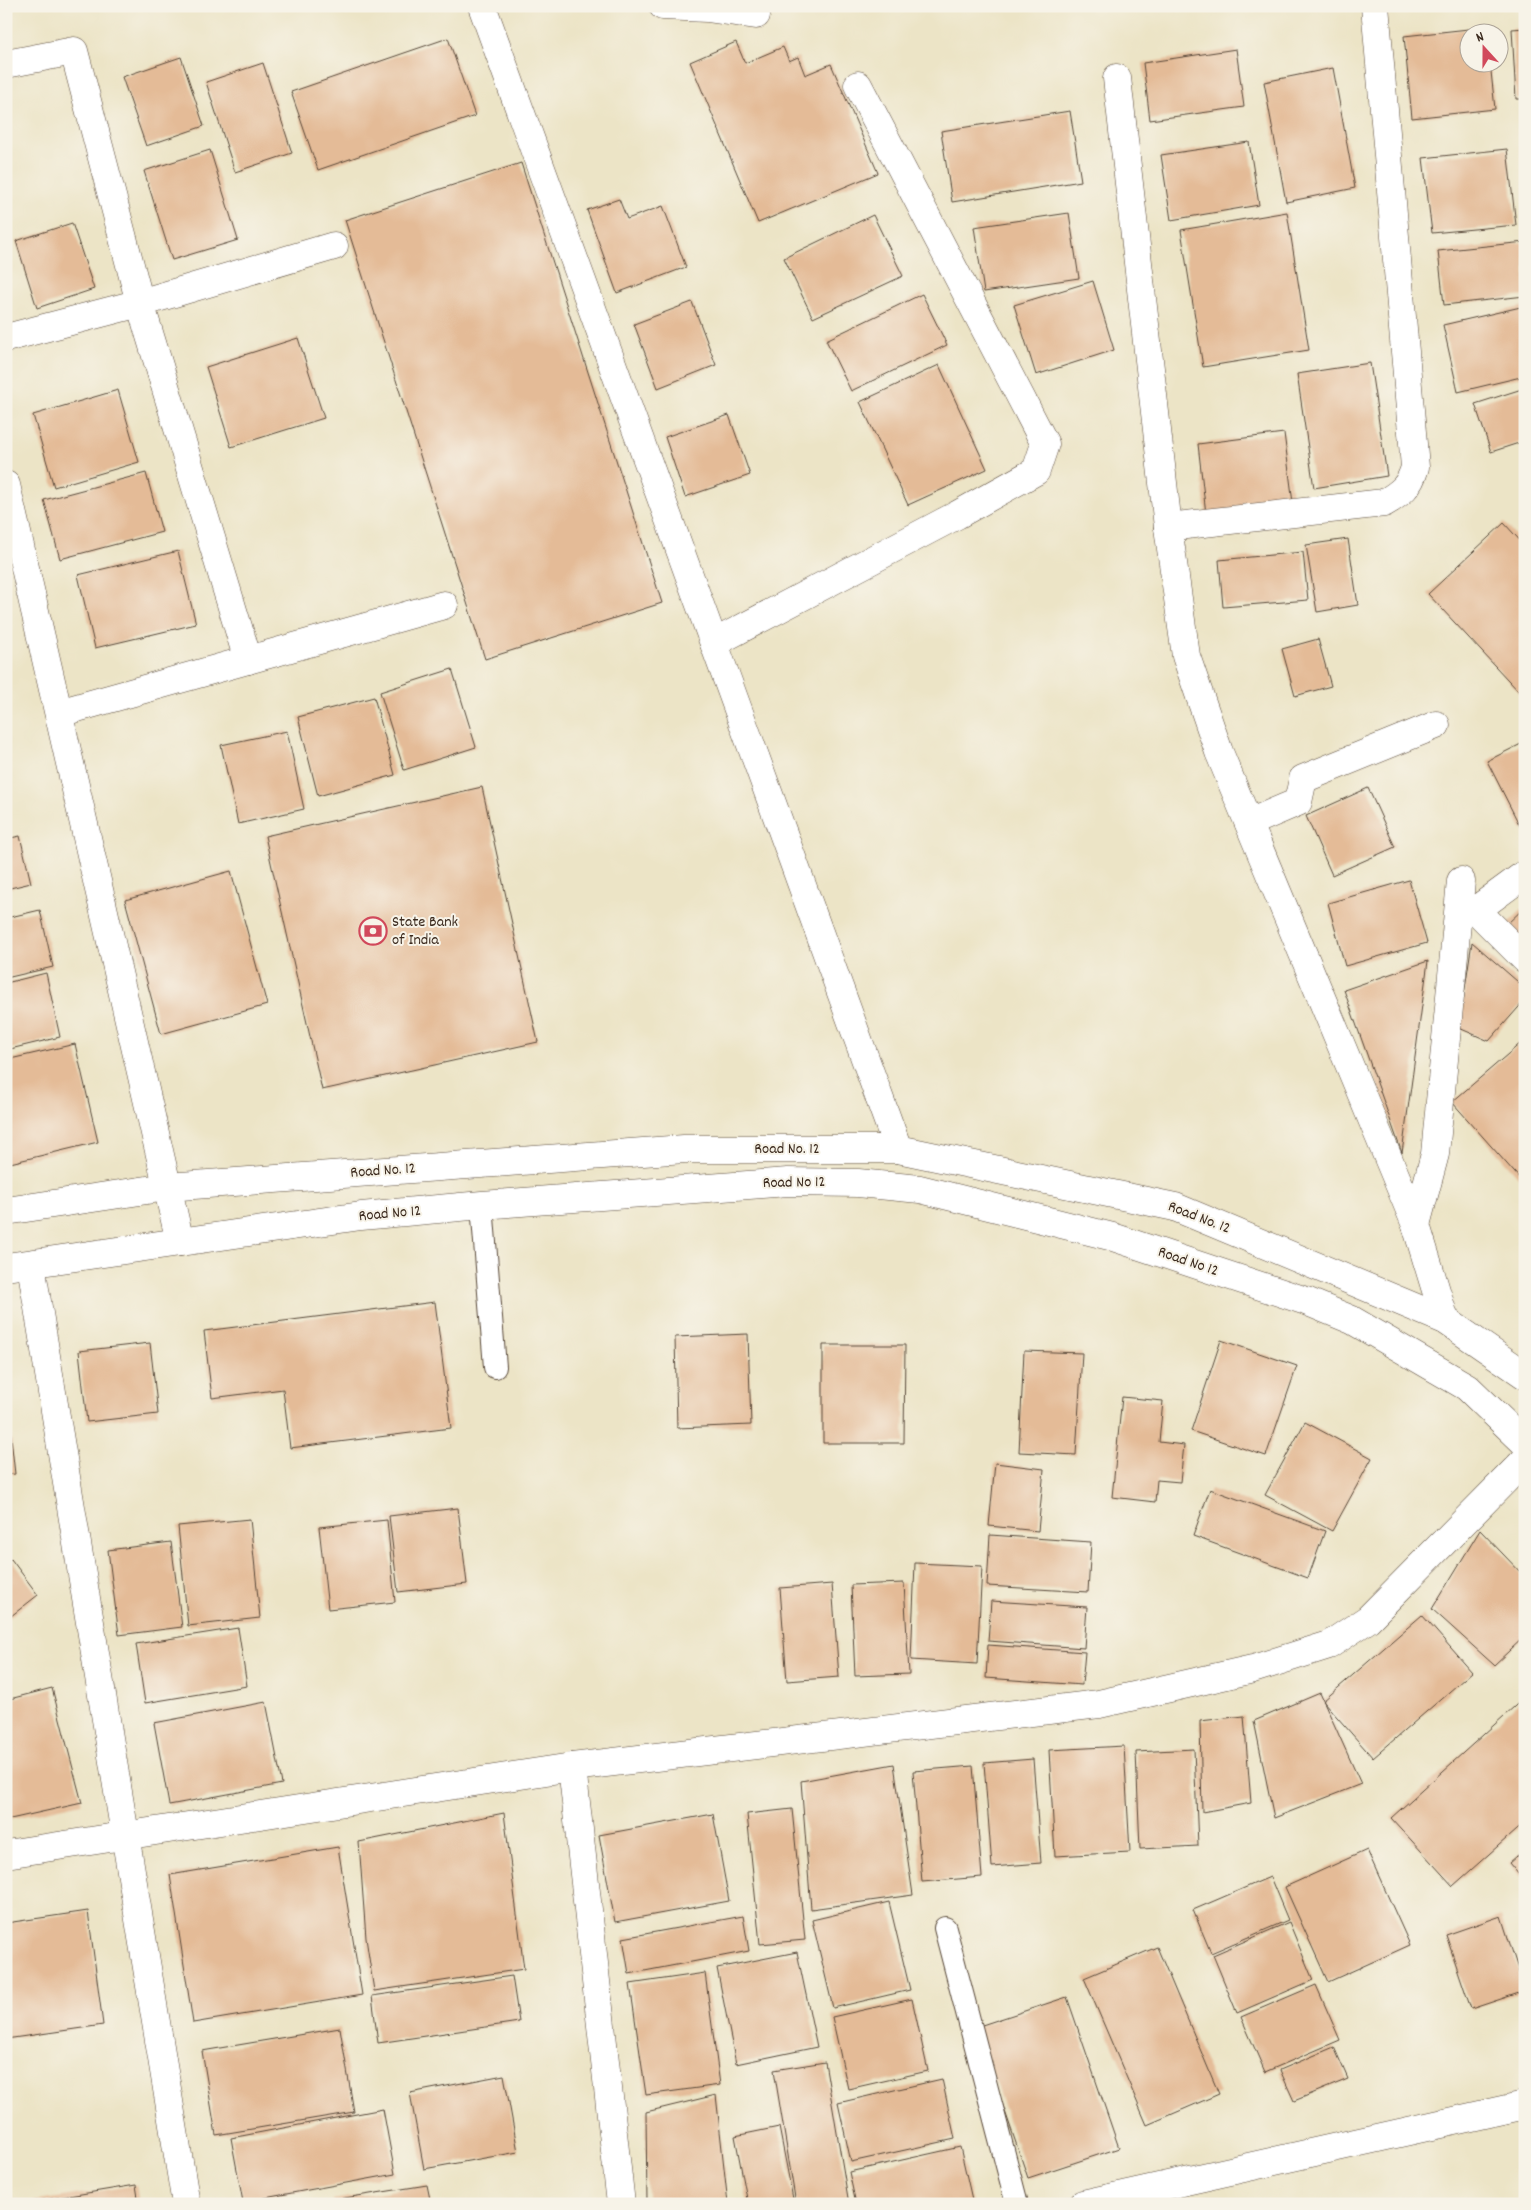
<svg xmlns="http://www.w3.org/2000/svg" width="1531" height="2210" font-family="Dekko,sans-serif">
  <rect width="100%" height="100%" fill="#f7f3e8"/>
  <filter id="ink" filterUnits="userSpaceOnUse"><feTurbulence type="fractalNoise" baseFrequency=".02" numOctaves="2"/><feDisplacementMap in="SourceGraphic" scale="10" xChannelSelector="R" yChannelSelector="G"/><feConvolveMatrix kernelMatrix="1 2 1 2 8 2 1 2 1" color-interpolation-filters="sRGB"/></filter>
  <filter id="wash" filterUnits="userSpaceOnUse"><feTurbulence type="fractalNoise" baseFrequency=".0096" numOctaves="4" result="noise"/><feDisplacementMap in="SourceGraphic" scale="20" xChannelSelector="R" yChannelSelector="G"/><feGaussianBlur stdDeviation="1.12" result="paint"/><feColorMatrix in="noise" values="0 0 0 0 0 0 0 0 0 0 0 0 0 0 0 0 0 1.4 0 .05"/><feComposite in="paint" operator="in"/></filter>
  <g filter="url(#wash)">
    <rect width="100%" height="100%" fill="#ece4c6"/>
    <g id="blocks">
      <g fill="#e4bb97">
        <path d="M 1487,27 L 1487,32 L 1468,32 L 1468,62 L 1490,62 L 1495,109 L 1412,118 L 1404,36 Z"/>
        <path d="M 1525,28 L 1525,99 L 1516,99 L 1512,29 Z"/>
        <path d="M 448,38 L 475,116 L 318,170 L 291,92 Z"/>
        <path d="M 736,42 L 745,63 L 783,47 L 789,61 L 798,57 L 805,75 L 831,64 L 878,173 L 758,223 L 690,62 Z"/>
        <path d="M 1236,49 L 1244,107 L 1150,120 L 1143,63 Z"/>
        <path d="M 181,57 L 204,126 L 146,146 L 122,77 Z"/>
        <path d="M 263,63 L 292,153 L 235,172 L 206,82 Z"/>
        <path d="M 1333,68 L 1355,188 L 1286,202 L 1264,82 Z"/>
        <path d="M 1070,111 L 1081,181 L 952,202 L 941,131 Z"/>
        <path d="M 1249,142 L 1259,205 L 1171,220 L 1161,155 Z"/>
        <path d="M 1507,149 L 1516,225 L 1432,233 L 1423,158 Z"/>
        <path d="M 210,150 L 238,240 L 172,260 L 144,171 Z"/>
        <path d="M 521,163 L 662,603 L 485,659 L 345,220 Z"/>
        <path d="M 619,199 L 627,219 L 663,206 L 686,267 L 617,293 L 587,210 Z"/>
        <path d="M 1287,212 L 1309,350 L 1203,367 L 1181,230 Z"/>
        <path d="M 1069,213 L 1079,278 L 984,292 L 974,227 Z"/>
        <path d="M 873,215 L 903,276 L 813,318 L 784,258 Z"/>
        <path d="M 72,223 L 94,289 L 37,308 L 16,241 Z"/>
        <path d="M 1525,242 L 1525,296 L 1444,305 L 1438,251 Z"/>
        <path d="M 1093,281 L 1114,350 L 1036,375 L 1014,305 Z"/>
        <path d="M 922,294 L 947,345 L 851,391 L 826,340 Z"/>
        <path d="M 692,302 L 716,365 L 658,388 L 634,324 Z"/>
        <path d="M 1525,306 L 1525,376 L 1458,392 L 1443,325 Z"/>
        <path d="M 298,338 L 324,418 L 231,447 L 206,367 Z"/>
        <path d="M 1370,363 L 1387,476 L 1314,488 L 1297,374 Z"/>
        <path d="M 939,365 L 987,469 L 908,505 L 860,402 Z"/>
        <path d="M 1525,388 L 1525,441 L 1491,452 L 1475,404 Z"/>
        <path d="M 118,390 L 139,462 L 54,487 L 33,415 Z"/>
        <path d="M 729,415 L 750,475 L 685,497 L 665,437 Z"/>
        <path d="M 1284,433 L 1293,503 L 1206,514 L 1198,444 Z"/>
        <path d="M 146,473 L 162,532 L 60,559 L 44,500 Z"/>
        <path d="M 1504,523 L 1525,546 L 1525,693 L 1522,695 L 1428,594 Z"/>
        <path d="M 1348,539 L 1358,605 L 1317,612 L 1306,545 Z"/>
        <path d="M 178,551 L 196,624 L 95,648 L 78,575 Z"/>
        <path d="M 1303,552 L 1308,600 L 1223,607 L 1219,560 Z"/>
        <path d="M 1318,639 L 1331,686 L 1295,696 L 1282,649 Z"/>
        <path d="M 452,669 L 476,747 L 404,770 L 380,692 Z"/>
        <path d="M 374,697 L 395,775 L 318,796 L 298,717 Z"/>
        <path d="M 287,731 L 304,809 L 238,824 L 221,745 Z"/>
        <path d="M 1525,742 L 1525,829 L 1522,830 L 1487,761 Z"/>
        <path d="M 482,787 L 538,1042 L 322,1090 L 265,836 Z"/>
        <path d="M 1368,788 L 1395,847 L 1332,875 L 1306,816 Z"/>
        <path d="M 20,836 L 31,883 L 6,889 L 6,839 Z"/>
        <path d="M 231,871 L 267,1005 L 161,1034 L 125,900 Z"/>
        <path d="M 1409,880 L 1427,943 L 1345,966 L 1328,903 Z"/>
        <path d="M 1525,907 L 1525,943 L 1507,924 Z"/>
        <path d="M 40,910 L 53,967 L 6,978 L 6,918 Z"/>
        <path d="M 1472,942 L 1525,988 L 1525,1000 L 1489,1041 L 1459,1028 Z"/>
        <path d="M 1428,961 L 1402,1153 L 1344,990 Z"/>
        <path d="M 46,973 L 60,1037 L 6,1050 L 6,983 Z"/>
        <path d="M 1522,1042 L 1525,1045 L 1525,1178 L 1522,1181 L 1452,1102 Z"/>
        <path d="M 75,1044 L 98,1142 L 6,1164 L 6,1060 Z"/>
        <path d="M 435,1302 L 451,1428 L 290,1448 L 283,1389 L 212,1398 L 204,1331 Z"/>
        <path d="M 748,1334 L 751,1425 L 677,1428 L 675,1337 Z"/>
        <path d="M 1221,1340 L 1297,1366 L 1266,1456 L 1191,1431 Z"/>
        <path d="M 150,1343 L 158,1414 L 87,1422 L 79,1351 Z"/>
        <path d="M 823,1345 L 905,1345 L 904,1443 L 823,1443 Z"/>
        <path d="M 1024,1351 L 1082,1353 L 1076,1455 L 1019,1452 Z"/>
        <path d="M 6,1392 L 15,1474 L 6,1475 Z"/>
        <path d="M 1122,1397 L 1163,1401 L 1159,1442 L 1184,1445 L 1180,1482 L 1157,1480 L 1155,1502 L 1112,1497 Z"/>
        <path d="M 1305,1422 L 1372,1458 L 1332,1531 L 1265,1495 Z"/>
        <path d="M 995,1463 L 1044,1469 L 1038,1531 L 989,1526 Z"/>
        <path d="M 1210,1489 L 1325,1531 L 1308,1578 L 1193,1536 Z"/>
        <path d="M 458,1508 L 467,1584 L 398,1592 L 389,1516 Z"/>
        <path d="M 250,1519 L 260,1618 L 188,1626 L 178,1526 Z"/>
        <path d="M 387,1520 L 395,1602 L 328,1609 L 319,1527 Z"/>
        <path d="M 1480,1530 L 1525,1577 L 1525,1636 L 1494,1665 L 1432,1609 Z"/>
        <path d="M 990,1535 L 1091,1542 L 1088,1592 L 987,1586 Z"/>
        <path d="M 171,1542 L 182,1627 L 119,1635 L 108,1550 Z"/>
        <path d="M 11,1559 L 38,1595 L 6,1620 L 6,1563 Z"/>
        <path d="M 915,1563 L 982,1566 L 977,1664 L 911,1660 Z"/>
        <path d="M 904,1583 L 909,1674 L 855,1676 L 851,1585 Z"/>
        <path d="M 832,1584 L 839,1677 L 787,1681 L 780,1588 Z"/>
        <path d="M 991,1601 L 1087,1607 L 1084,1648 L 988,1641 Z"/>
        <path d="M 1422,1615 L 1472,1672 L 1373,1758 L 1323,1701 Z"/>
        <path d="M 238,1628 L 247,1686 L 145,1703 L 136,1644 Z"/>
        <path d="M 988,1645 L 1085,1652 L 1082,1685 L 986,1678 Z"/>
        <path d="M 52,1688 L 82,1803 L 6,1820 L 6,1700 Z"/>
        <path d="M 1320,1693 L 1361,1784 L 1274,1818 L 1254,1721 Z"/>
        <path d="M 1525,1697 L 1525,1822 L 1453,1886 L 1391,1818 Z"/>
        <path d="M 266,1702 L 282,1784 L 169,1805 L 154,1723 Z"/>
        <path d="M 1244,1716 L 1251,1803 L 1202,1812 L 1200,1721 Z"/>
        <path d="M 1124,1746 L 1130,1852 L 1055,1856 L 1049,1750 Z"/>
        <path d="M 1194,1749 L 1198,1846 L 1140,1849 L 1136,1752 Z"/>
        <path d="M 1033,1759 L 1041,1863 L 992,1867 L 984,1763 Z"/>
        <path d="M 894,1764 L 913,1895 L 811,1909 L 801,1781 Z"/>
        <path d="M 973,1766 L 982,1877 L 922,1882 L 913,1771 Z"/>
        <path d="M 792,1809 L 805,1940 L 760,1944 L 747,1814 Z"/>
        <path d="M 504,1813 L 524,1969 L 374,1991 L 366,1938 L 359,1842 Z"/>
        <path d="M 713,1814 L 729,1901 L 615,1922 L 599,1835 Z"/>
        <path d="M 338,1847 L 362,1995 L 193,2023 L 170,1875 Z"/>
        <path d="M 1525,1849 L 1525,1882 L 1509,1863 Z"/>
        <path d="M 1367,1850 L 1410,1945 L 1328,1982 L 1285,1887 Z"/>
        <path d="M 1270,1877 L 1288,1920 L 1211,1953 L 1193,1910 Z"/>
        <path d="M 889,1902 L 910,1990 L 833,2008 L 812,1920 Z"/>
        <path d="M 88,1911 L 103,2025 L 6,2039 L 6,1923 Z"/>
        <path d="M 743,1916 L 749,1951 L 629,1974 L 623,1938 Z"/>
        <path d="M 1501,1916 L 1525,1991 L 1471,2009 L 1446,1935 Z"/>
        <path d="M 1289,1922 L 1313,1980 L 1237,2013 L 1213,1955 Z"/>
        <path d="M 1157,1947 L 1219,2094 L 1147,2125 L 1084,1978 Z"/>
        <path d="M 797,1952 L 817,2047 L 736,2064 L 717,1968 Z"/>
        <path d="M 705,1973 L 720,2085 L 646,2095 L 630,1984 Z"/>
        <path d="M 512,1976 L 519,2022 L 378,2043 L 372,1996 Z"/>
        <path d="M 1316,1985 L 1340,2040 L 1265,2072 L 1241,2017 Z"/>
        <path d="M 1067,1997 L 1119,2148 L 1028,2178 L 976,2027 Z"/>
        <path d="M 912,1999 L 928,2071 L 848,2089 L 832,2017 Z"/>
        <path d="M 340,2028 L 354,2112 L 216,2135 L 202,2051 Z"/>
        <path d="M 1334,2047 L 1348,2079 L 1294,2101 L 1280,2070 Z"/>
        <path d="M 825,2062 L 849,2204 L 796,2204 L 774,2070 Z"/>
        <path d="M 504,2075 L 518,2152 L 424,2169 L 410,2093 Z"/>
        <path d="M 942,2079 L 955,2139 L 851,2162 L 838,2103 Z"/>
        <path d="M 716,2095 L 728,2204 L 647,2204 L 646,2112 Z"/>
        <path d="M 383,2109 L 395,2174 L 243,2202 L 231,2138 Z"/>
        <path d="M 779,2127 L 794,2204 L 748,2204 L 735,2136 Z"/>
        <path d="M 960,2147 L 973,2204 L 856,2204 L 849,2172 Z"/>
        <path d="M 136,2185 L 139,2204 L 26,2204 L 26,2203 Z"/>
        <path d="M 427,2185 L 431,2204 L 333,2204 L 332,2200 Z"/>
      </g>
    </g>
  </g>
  <g filter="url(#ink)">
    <use href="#blocks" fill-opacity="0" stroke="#564637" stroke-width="1"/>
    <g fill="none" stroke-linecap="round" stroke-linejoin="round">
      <g stroke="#564637" stroke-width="24">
        <g id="service">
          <path d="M 482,1205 L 495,1367"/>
          <path d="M 945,1928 L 1017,2204"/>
        </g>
      </g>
      <g stroke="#564637" stroke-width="29">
        <g id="minor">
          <path d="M 482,6 L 898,1149"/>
          <path d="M 663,6 L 707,8 L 756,15"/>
          <path d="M 6,64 L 74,51 L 140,303 L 248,660"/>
          <path d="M 1117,78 L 1168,527 L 1186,656 L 1219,752 L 1416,1225 L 1445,1320"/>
          <path d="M 6,338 L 140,303 L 334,246"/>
          <path d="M 6,485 L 180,1242"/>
          <path d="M 1168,527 L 1384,503 C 1401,493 1410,486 1415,467 L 1375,6"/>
          <path d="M 714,643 L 957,515 L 1036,471 L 1045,444 L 858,85"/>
          <path d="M 59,713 L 444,605"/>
          <path d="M 1249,823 L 1298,802 L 1303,779 L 1436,725"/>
          <path d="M 1525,874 L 1476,910 L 1525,959"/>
          <path d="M 1416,1225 L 1435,1154 L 1461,881"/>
          <path d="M 31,1265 L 186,2204"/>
          <path d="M 572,1767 L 621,2204"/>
          <path d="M 6,1854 L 572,1767 L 1099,1704 L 1253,1669 L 1329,1645 L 1368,1619 L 1525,1460"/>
          <path d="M 1083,2204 L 1525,2105"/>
        </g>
      </g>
      <g stroke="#564637" stroke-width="29">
        <g id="secondary">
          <path d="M 6,1211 L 167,1187 L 684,1149 L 898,1149 L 1175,1207 L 1445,1320 L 1525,1375"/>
          <path d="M 6,1267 L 361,1216 L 482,1205 L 788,1182 L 858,1183 L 920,1189 L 1113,1237 L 1306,1301 L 1352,1320 L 1467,1387 L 1525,1443"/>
        </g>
      </g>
      <use href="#service" stroke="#fff" stroke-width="22"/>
      <use href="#minor" stroke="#fff" stroke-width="28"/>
      <use href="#secondary" stroke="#fff" stroke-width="28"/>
    </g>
  </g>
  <defs>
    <g id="bank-ring" transform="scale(1.4375)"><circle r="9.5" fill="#f7f3e8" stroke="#d1495b" stroke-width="1.5"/><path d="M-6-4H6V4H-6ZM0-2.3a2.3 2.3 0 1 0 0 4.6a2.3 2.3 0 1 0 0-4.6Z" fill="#d1495b"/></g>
  </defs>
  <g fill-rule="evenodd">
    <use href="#bank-ring" x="373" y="931"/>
  </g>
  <g text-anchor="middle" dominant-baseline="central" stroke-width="4" stroke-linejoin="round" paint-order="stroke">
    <g font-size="16" fill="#3b2a1e" stroke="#f7f3e8" text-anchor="start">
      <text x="392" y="922">State Bank<tspan x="392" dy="18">of India</tspan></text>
    </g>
    <g font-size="16" fill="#3b2a1e" stroke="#f7f3e8">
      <text x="787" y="1149">Road No. 12</text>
      <text transform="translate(383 1171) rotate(-4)">Road No. 12</text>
      <text transform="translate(794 1183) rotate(-1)">Road No 12</text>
      <text transform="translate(390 1214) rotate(-5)">Road No 12</text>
      <text transform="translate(1199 1218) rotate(21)">Road No. 12</text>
      <text transform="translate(1188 1262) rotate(19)">Road No 12</text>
    </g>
  </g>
  <rect width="1531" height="2210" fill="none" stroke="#f7f3e8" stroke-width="25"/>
  <g transform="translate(1484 48) rotate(339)"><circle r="24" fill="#f7f3e8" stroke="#aca397"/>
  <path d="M0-4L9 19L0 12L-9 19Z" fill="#d1495b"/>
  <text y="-8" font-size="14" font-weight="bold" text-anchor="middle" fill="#3b2a1e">N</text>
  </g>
</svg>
